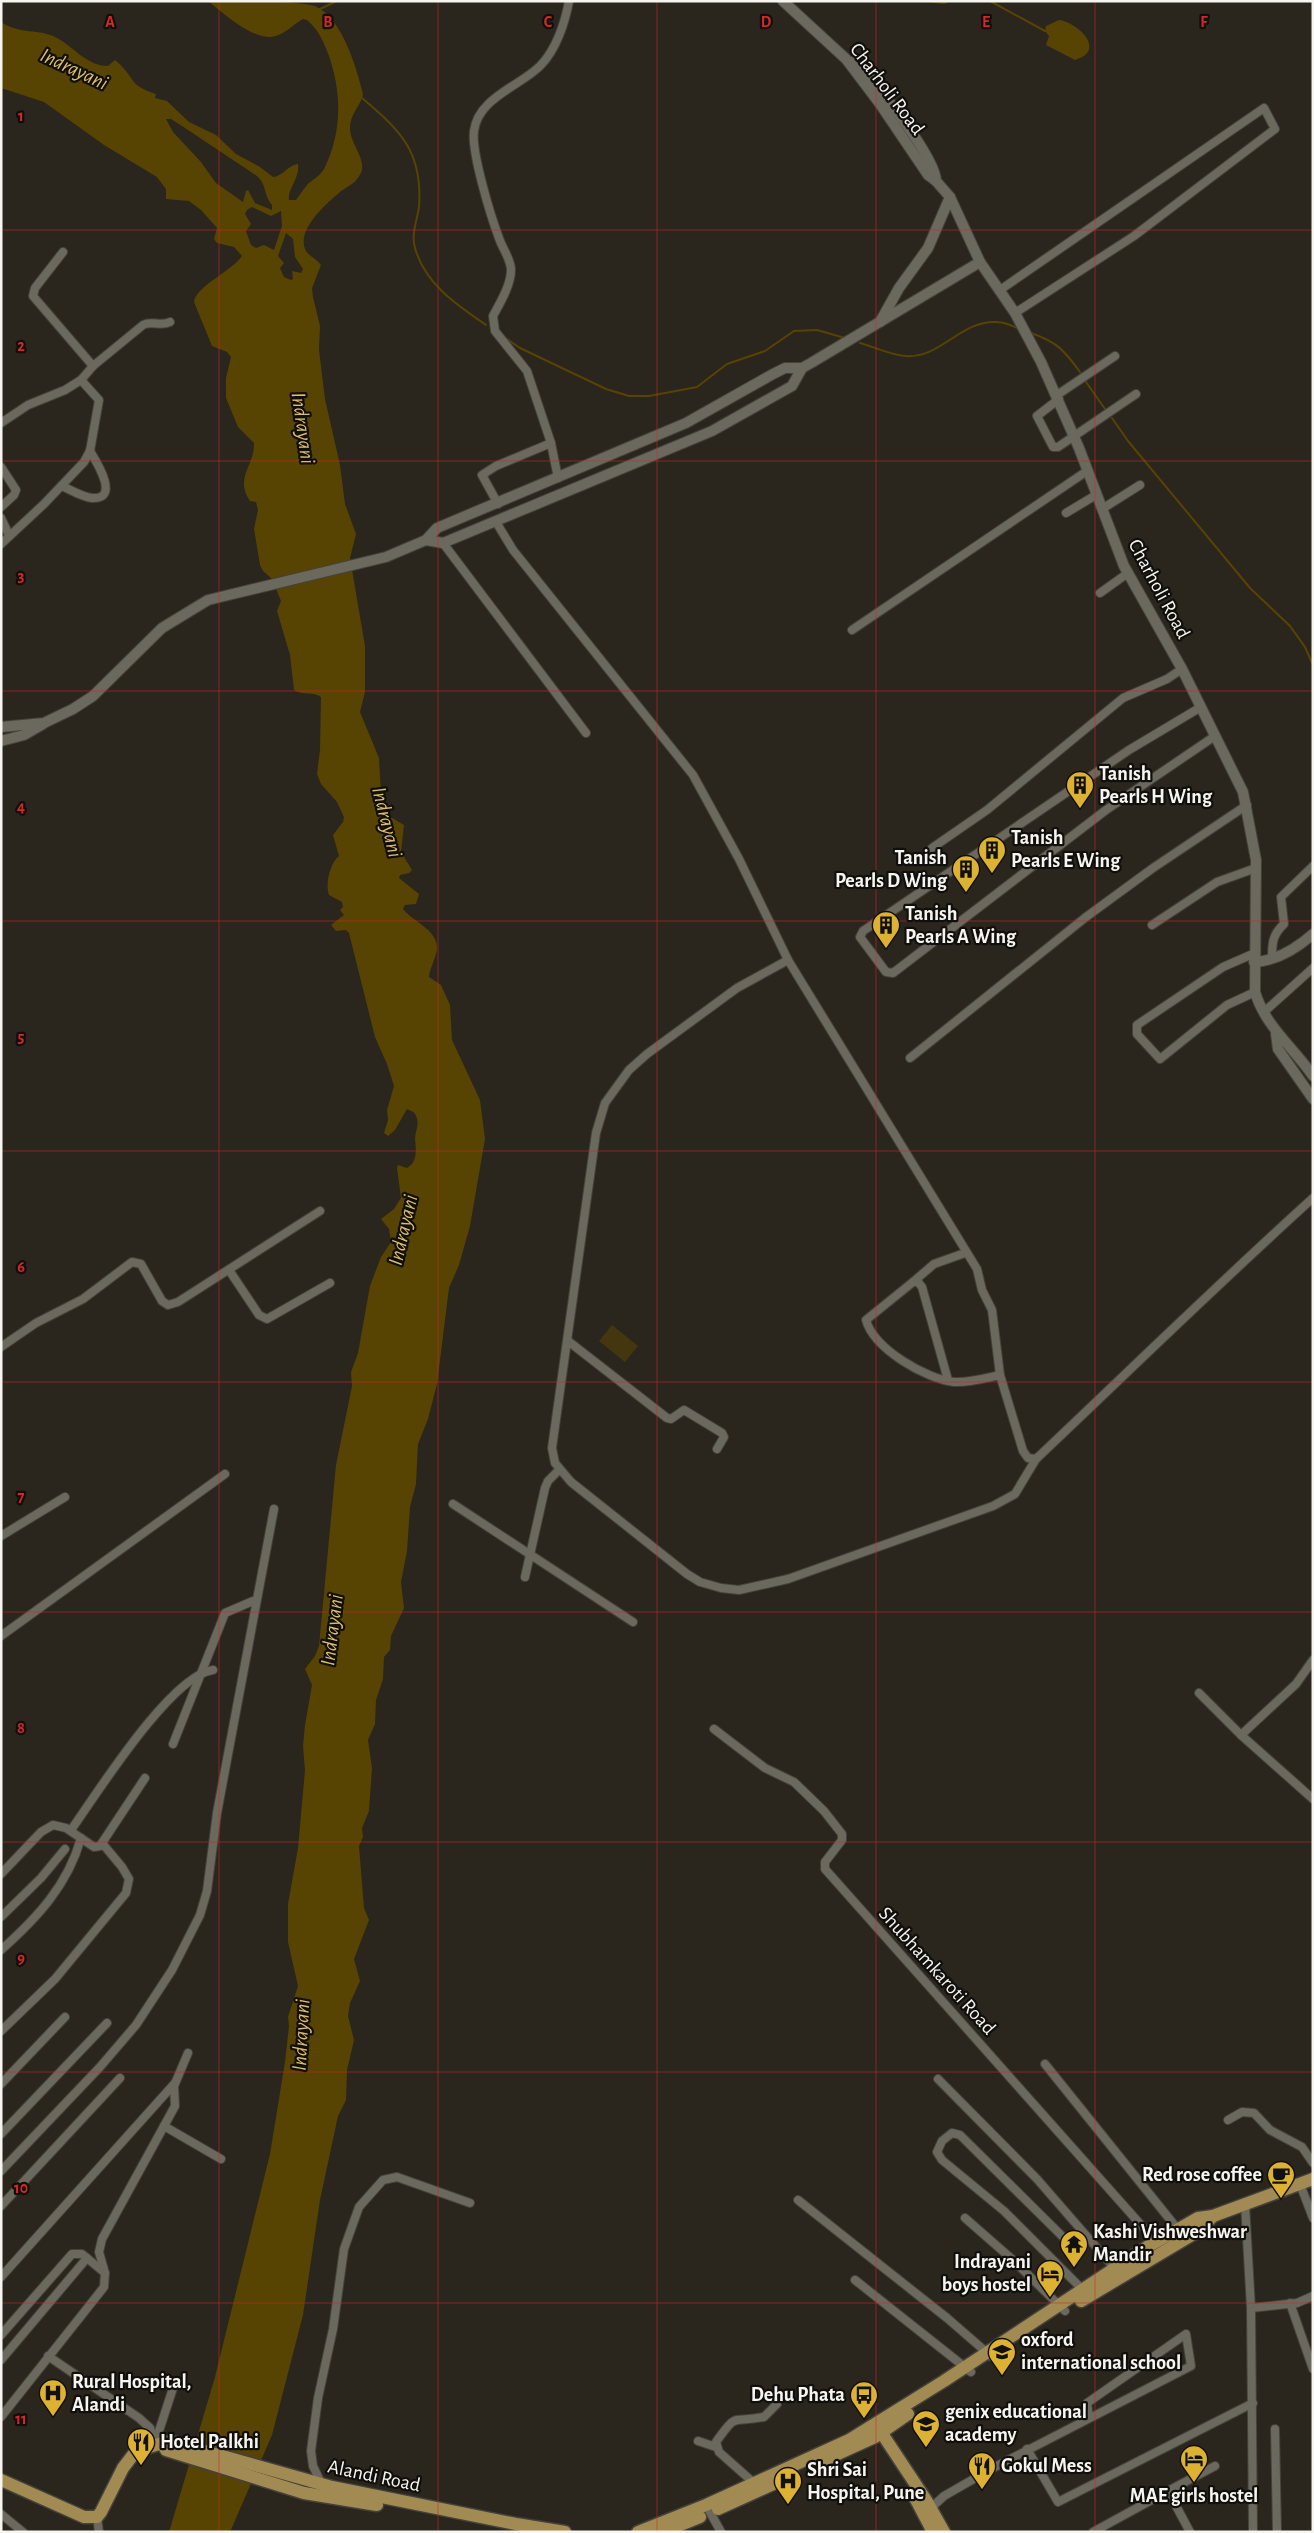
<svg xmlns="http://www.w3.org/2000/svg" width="1314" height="2533" font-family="'Alegreya Sans',sans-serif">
  <rect width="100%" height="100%" fill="#2a261e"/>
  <path fill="#44360e" d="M 612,1325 L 638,1346 L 625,1362 L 599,1341 Z"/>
  <g fill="#574302" fill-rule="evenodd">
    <path d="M 208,1 C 235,1 292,0 315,6 C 342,18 356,66 363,94 C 361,106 350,113 350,129 C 350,143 367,160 361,173 C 354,186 348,185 339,193 C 326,204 297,229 305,249 C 308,256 317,259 321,265 L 312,288 L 313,297 L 320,326 L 319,350 L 325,399 L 340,465 L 345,504 L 356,534 L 350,558 L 365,646 L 365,692 L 360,712 L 379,758 L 381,795 L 384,805 L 389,816 L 404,825 L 401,852 L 412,870 L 409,873 L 400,875 L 399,878 L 419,894 L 416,904 L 405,905 L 403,909 C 413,922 439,930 437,950 C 435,960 430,968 429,977 L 441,985 L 450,1005 L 452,1040 L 480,1100 L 485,1139 L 470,1226 L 459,1265 L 449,1288 L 437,1384 L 428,1419 L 418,1444 L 416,1484 L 410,1507 L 407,1551 L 401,1582 L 404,1608 L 391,1636 L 390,1650 L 384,1657 L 383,1679 L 376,1700 L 375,1724 L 368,1740 L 372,1768 L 369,1811 L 362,1828 L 363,1837 L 359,1846 L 364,1908 L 369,1920 L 354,1959 L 360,1981 L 350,2003 L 348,2016 L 354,2040 L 347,2070 L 346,2100 L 338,2116 L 320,2200 L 303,2315 L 272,2435 L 230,2532 L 169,2532 L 215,2377 L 270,2154 L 285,2062 L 289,2026 L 288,2017 L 298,1986 L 288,1942 L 288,1904 L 298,1848 L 305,1770 L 303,1746 L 305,1725 L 312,1685 L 305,1669 L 315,1656 L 319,1646 L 336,1465 L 352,1386 L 351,1372 L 358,1353 L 370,1286 L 381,1257 L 391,1242 L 389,1229 L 381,1219 L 394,1209 L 401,1198 L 397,1168 L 398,1165 L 407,1168 C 418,1162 416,1149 415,1139 C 415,1132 420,1124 416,1116 C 415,1112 411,1111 407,1109 L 395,1130 L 388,1136 L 384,1133 L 388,1120 L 387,1110 L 394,1086 L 387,1064 L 375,1037 L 349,933 L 346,930 L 336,931 L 331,925 L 344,915 L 340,910 L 343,907 L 342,902 L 329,895 C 325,884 330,863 339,856 L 333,835 L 343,822 L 344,817 L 337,802 L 321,784 L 317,774 L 320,750 L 321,697 C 313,691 303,696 294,690 L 290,655 L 277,611 L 281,601 L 272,579 L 263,571 L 260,565 L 254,529 L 258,510 L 256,502 L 250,501 C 234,477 255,466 254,443 L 238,427 L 226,398 L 226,378 L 231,357 L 227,352 L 212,346 L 194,302 C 196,286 232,271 242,256 L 234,247 L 217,243 L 214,239 L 217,228 L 201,210 L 189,201 L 166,199 L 166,189 L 157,177 L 104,145 L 44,102 L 1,88 L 1,22 C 20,35 39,28 57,38 C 74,47 87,66 108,66 L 115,60 C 124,67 128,74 134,82 C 139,88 150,92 156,94 L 155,98 L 167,101 L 189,122 L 216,135 L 236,154 L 260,167 L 273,177 C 282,177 288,165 298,164 C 300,179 287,189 289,200 L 296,200 C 300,195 303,189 308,184 C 313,179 319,177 324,169 C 342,133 342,94 329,56 C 324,43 319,30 307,20 L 303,19 C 294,24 286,33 276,36 C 256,43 223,13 208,1 ZM 166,119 L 171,119 L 179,124 L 257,176 C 267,185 263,194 272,205 L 272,210 L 255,203 L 248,190 L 246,191 L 243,202 L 216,183 L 201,162 L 173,132 ZM 252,207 L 271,216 L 281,211 L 282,226 L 274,250 L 264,245 L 256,248 L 251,245 L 246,231 L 251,224 L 245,214 L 247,210 ZM 286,233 L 293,239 L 295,257 L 303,269 L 301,273 L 292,271 L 293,279 L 291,280 L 284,277 L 280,268 L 284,263 L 278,256 Z"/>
    <path d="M 1059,20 C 1079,23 1107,51 1075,60 L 1046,45 L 1049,36 L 1045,31 L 1046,26 Z"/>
  </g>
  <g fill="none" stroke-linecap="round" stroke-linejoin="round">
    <g stroke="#574302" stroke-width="2">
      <path d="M 927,1 L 944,3 L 949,1"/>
      <path d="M 990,1 L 1045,31"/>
      <path d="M 320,9 L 337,1"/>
      <path d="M 362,98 C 401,131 423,152 419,207 C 417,221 411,234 415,248 C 425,284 457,305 486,325"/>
      <path d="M 1031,333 C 1057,342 1064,350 1080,372"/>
      <path d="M 507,339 L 520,348 L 606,389 L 629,396 L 649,396 L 697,387 L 727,364 L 765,351 L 794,331 L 817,330 L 845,338"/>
      <path d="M 860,343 C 874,347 891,355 905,356 C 941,359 960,320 997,322 C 1004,322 1013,326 1019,329"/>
      <path d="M 1086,382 L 1105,409"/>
      <path d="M 1112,418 L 1128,441 L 1250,588 L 1290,626 L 1305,647 L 1313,665"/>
    </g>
    <g stroke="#44423b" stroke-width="10">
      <g id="minor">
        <path d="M 63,252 L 35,288 L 33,296 L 93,366"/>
        <path d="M 1000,290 L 1264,108 L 1275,129 L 1134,236 L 1015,313"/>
        <path d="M 1057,395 L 1115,356"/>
        <path d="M 1059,399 L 1037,416 L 1053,447 L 1058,447 L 1136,394"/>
        <path d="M 1,423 L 28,405 L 65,390 L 81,380 L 93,366 L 143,325 C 152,320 160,327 170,322"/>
        <path d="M 1,467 L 16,490 L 14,495 L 1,507"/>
        <path d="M 558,478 L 551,443 L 527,371 L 495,331 L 493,316 C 500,303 511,285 511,270 C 511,259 502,248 499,238 C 491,217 471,152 474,131 C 478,98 520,86 540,66 C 556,50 565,23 569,1"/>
        <path d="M 62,486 C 71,490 82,497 92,498 C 121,500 96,461 90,451"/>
        <path d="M 498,504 L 482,475 L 496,466 L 551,443"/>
        <path d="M 1102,509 L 1140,485"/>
        <path d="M 1066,513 L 1096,495"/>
        <path d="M 1,518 L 9,535"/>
        <path d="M 496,522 L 513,550 L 693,775 L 739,859 L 788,960"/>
        <path d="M 443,543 L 586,733"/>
        <path d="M 1,544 L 44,504 L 84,462 L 90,451 L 99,400 L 81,380"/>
        <path d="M 1100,593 L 1128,573"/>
        <path d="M 852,630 L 1087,471"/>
        <path d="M 1201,707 L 1129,750 L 863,931 L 860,937 L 886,972 L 893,973 L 1106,810 L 1215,736"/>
        <path d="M 932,848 L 987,810 L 1123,698 L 1167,679 L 1182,669"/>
        <path d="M 1152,925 L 1217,882 L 1256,868"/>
        <path d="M 1255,953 L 1223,967 L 1137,1025 L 1137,1034 L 1160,1059 L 1227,1005 L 1255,992"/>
        <path d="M 1272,959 C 1272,944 1272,935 1284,924 L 1281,897 L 1313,866"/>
        <path d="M 1264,1012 L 1313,968"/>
        <path d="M 910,1058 L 1086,917 L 1153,868 L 1247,805"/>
        <path d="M 229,1270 L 259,1315 L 267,1319 L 330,1283"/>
        <path d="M 913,1282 L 934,1264 L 965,1253"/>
        <path d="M 568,1341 L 667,1418 L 671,1419 L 684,1410 L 722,1433 L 724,1437 L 717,1449"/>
        <path d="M 1,1347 L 36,1323 L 83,1299 L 132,1262 L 141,1264 L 162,1301 L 168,1305 L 178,1302 L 320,1211"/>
        <path d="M 1000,1375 L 992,1310 L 982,1290 L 977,1269 L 788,960 L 737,988 L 647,1054 L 629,1070 L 605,1103 L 596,1133 L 552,1448 L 555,1463 L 571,1482 L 687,1574 L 700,1582 L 721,1588 L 739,1590 L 788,1579 L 993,1506 L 1015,1494 L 1036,1459"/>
        <path d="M 948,1380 L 922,1287 L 918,1282 L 913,1282 L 866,1320 C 874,1349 926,1379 954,1382 C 969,1383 986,1378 1000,1375 L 1023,1451 L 1028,1458 L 1036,1459 C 1128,1372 1219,1283 1313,1198"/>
        <path d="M 453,1504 L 633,1622"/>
        <path d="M 1,1536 L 65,1497"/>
        <path d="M 525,1577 L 545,1488 L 548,1481 L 559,1470"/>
        <path d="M 1,1636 L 225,1474"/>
        <path d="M 1199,1693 L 1241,1735 L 1313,1799"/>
        <path d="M 714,1729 L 765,1768 L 794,1782 L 824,1811 L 842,1834 L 842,1840 L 825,1862 L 825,1869 L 1157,2243"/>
        <path d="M 1241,1735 L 1296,1684 L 1313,1660"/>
        <path d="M 173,1744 L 225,1613 L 253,1601 L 256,1602"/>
        <path d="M 71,1830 C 96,1795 171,1675 213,1670"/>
        <path d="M 1,1874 L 41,1832 L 53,1825 L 66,1828 L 94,1847 L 100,1846 L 145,1778"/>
        <path d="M 1,1917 L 41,1878 L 65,1849"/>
        <path d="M 1,1950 C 37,1918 68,1885 81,1838"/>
        <path d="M 1,2031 L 55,1979 L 126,1893 L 129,1879 L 122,1867 L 102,1843"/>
        <path d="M 1045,2064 L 1180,2232"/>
        <path d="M 938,2079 L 1037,2179 L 1117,2271"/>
        <path d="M 1,2084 L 65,2017"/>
        <path d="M 1228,2120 L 1242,2112 L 1254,2113 L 1270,2130 L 1302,2147 L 1313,2163"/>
        <path d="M 164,2126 L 221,2159"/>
        <path d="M 1,2134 L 107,2023"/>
        <path d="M 1,2171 L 100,2067 L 136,2025 L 172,1970 L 200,1915 L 207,1891 L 217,1813 L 274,1509"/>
        <path d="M 1300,2184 L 1313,2218"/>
        <path d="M 798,2200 L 947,2318 L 992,2357"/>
        <path d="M 1245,2204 L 1251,2308 L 1253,2532"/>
        <path d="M 1,2206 L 120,2078"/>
        <path d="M 965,2218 L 1013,2260 L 1065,2311"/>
        <path d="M 1063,2237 L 960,2135 L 952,2133 L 942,2141 L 937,2152 L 942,2160 L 1004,2211 L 1084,2291"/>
        <path d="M 1,2277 L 175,2083"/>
        <path d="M 855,2280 L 971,2372"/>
        <path d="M 1290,2303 L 1313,2369"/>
        <path d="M 1251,2308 L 1297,2303 L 1313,2296"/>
        <path d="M 1,2335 L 72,2254 L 82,2254 L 105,2273"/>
        <path d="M 48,2356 L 139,2418 L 150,2428 L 155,2445"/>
        <path d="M 1,2360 L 87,2258"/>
        <path d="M 1,2417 L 104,2287 L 105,2273 L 99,2252 L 102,2239 L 175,2106 L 174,2086 L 188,2053"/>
        <path d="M 1275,2429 L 1277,2532"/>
        <path d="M 698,2441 L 716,2447"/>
        <path d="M 157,2443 L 158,2434 L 175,2382"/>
        <path d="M 1027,2449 L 1058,2502 L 1253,2403"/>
        <path d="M 754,2483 L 719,2452 L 716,2442 C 739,2410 731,2424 764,2417 L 777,2404"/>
        <path d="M 322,2485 L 313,2466 L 311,2451 L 318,2398 L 333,2329 L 344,2249 L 359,2207 L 383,2180 L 397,2177 L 470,2203"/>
        <path d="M 1168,2491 L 1215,2466"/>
        <path d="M 706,2505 L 721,2532"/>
        <path d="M 931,2508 L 944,2496 L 991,2469 L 1191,2366 L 1186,2334 L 1087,2403 L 1089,2418"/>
        <path d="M 1,2514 L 23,2532"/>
        <path d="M 97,2517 L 99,2532"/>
        <path d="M 1093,2532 L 1168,2491 L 1190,2532"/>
      </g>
    </g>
    <g stroke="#44423b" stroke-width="12">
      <g id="tertiary">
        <path d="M 783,1 L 846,59 L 880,104 L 928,175 L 936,181 L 950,197 L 980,262 L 1015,313 L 1041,362 L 1079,448 L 1124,566 L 1182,669 L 1243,792 L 1256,860 L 1255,992 C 1265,1026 1293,1047 1313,1076"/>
        <path d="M 855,60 C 873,80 936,157 936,181"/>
        <path d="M 880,322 L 899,288 L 928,248 L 950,197"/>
        <path d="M 426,540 L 443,543 L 712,431 L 792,386 L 802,368"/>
        <path d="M 1,727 L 44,723 L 73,709 L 93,696 L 162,628 L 208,600 L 386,557 L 426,540 L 437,528 L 686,423 L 773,374 L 785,368 L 802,368 L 811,363 L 980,262"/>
        <path d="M 1,741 L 24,735 L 43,724"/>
        <path d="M 1254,962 C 1277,961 1296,949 1313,934"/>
        <path d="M 1276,1034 L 1278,1049 L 1313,1099"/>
      </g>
    </g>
    <g stroke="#44423b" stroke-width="15">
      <g id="primary">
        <path d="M 1081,2301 L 1200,2230 L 1213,2216"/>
        <path d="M 877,2426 L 926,2500 L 944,2532"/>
        <path d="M 163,2444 L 166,2450 L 304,2493 L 377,2505"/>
        <path d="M 820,2462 L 875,2437 L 908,2414"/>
        <path d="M 1,2480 L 84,2517 L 97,2517 L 101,2512 L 123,2468 L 136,2451 L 169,2441 L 332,2487 L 516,2524 L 565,2532"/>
        <path d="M 913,2494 L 933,2532"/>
        <path d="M 718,2509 L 793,2475"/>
        <path d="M 638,2532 L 706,2505 L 849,2440 L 944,2381 L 1147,2247 L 1198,2218 L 1213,2216 L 1313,2179"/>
        <path d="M 663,2532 L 700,2517"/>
      </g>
    </g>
    <use href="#minor" stroke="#6b685e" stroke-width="8"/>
    <use href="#tertiary" stroke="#6b685e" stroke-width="10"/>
    <use href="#primary" stroke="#a18b52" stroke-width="12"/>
  </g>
  <path fill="none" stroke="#d62828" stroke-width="1" stroke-opacity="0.55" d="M 219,1 L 219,2532M 438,1 L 438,2532M 657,1 L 657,2532M 876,1 L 876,2532M 1095,1 L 1095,2532M 1,230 L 1313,230M 1,461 L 1313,461M 1,691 L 1313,691M 1,921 L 1313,921M 1,1151 L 1313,1151M 1,1382 L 1313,1382M 1,1612 L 1313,1612M 1,1842 L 1313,1842M 1,2072 L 1313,2072M 1,2303 L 1313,2303"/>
  <defs>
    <g id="building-pin" transform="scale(1.4375)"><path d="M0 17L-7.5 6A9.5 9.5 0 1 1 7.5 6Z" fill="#ddb233" stroke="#110f0c"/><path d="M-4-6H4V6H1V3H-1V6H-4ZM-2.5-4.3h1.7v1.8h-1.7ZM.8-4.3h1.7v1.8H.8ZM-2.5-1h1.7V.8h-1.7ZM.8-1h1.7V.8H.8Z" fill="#111"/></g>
    <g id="cafe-pin" transform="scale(1.4375)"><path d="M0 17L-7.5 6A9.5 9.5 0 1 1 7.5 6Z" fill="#ddb233" stroke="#110f0c"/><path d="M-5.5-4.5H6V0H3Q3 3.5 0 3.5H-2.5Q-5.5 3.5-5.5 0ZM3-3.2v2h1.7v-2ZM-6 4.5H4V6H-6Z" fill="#111"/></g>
    <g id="temple-pin" transform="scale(1.4375)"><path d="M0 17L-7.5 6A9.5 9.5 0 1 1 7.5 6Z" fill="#ddb233" stroke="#110f0c"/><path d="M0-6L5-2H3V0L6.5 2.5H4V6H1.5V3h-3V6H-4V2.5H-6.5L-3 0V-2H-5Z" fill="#111"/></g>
    <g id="hotel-pin" transform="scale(1.4375)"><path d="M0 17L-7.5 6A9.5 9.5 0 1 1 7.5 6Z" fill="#ddb233" stroke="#110f0c"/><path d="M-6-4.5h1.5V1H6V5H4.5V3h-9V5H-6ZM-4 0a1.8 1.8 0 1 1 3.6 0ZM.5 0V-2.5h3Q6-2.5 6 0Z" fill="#111"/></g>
    <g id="school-pin" transform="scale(1.4375)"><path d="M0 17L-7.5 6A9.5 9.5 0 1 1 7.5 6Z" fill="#ddb233" stroke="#110f0c"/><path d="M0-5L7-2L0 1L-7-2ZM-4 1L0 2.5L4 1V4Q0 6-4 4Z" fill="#111"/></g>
    <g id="hospital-pin" transform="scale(1.4375)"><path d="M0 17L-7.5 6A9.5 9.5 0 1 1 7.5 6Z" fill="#ddb233" stroke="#110f0c"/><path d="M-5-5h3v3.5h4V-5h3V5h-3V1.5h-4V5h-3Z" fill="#111"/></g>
    <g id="bus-pin" transform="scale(1.4375)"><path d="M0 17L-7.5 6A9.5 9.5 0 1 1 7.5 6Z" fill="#ddb233" stroke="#110f0c"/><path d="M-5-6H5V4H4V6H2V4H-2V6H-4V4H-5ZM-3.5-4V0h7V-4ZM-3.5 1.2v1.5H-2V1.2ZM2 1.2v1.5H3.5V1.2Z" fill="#111"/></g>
    <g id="restaurant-pin" transform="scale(1.4375)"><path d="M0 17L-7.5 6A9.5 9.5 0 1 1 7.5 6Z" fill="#ddb233" stroke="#110f0c"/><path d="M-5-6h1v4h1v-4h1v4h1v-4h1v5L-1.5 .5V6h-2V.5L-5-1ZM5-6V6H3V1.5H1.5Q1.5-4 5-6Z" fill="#111"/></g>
  </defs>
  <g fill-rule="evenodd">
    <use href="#building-pin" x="1080" y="785"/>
    <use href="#building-pin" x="992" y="850"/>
    <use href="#building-pin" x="966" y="869"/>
    <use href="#building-pin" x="886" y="925"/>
    <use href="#cafe-pin" x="1281" y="2175"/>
    <use href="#temple-pin" x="1074" y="2244"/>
    <use href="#hotel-pin" x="1050" y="2274"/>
    <use href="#school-pin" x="1002" y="2352"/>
    <use href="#hospital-pin" x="53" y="2393"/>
    <use href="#bus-pin" x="864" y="2395"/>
    <use href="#school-pin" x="926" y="2424"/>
    <use href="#restaurant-pin" x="141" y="2442"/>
    <use href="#hotel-pin" x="1194" y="2459"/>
    <use href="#restaurant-pin" x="982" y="2466"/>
    <use href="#hospital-pin" x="788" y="2481"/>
  </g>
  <g text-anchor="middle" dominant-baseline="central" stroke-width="4.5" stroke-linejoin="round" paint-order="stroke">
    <g font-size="20" fill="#f7f5ef" stroke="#110f0c">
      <text transform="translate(887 89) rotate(53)">Charholi Road</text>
      <text transform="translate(1159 589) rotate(62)">Charholi Road</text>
      <text transform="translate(937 1971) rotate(48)">Shubhamkaroti Road</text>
      <text transform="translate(374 2476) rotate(12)">Alandi Road</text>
    </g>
    <g font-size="20" font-weight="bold" fill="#f7f5ef" stroke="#110f0c" text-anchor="start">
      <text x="1099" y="774">Tanish<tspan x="1099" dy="23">Pearls H Wing</tspan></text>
      <text x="1011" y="838">Tanish<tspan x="1011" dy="23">Pearls E Wing</tspan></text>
      <text x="947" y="858" text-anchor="end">Tanish<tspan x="947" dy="23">Pearls D Wing</tspan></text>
      <text x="905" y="914">Tanish<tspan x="905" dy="23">Pearls A Wing</tspan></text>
      <text x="1262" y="2175" text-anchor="end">Red rose coffee</text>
      <text x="1093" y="2232">Kashi Vishweshwar<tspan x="1093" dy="23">Mandir</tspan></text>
      <text x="1031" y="2262" text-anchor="end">Indrayani<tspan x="1031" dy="23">boys hostel</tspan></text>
      <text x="1021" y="2340">oxford<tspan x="1021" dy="23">international school</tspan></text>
      <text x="72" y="2382">Rural Hospital,<tspan x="72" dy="23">Alandi</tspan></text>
      <text x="845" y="2395" text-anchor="end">Dehu Phata</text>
      <text x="945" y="2412">genix educational<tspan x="945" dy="23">academy</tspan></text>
      <text x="160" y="2442">Hotel Palkhi</text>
      <text x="1001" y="2466">Gokul Mess</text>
      <text x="807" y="2470">Shri Sai<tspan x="807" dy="23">Hospital, Pune</tspan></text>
      <text x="1194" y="2496" text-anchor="middle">MAE girls hostel</text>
    </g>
    <g font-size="21" font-style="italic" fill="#debe6b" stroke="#110f0c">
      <text transform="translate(74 69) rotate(25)">Indrayani</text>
      <text transform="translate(303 428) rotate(82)">Indrayani</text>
      <text transform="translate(387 822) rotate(76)">Indrayani</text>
      <text transform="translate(403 1230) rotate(-77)">Indrayani</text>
      <text transform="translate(332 1630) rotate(-83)">Indrayani</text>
      <text transform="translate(301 2035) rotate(-87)">Indrayani</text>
    </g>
  </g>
  <g font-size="16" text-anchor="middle" font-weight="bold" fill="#d62828" stroke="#110f0c" stroke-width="4.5" stroke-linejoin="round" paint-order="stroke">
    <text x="110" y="27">A</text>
    <text x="328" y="27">B</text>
    <text x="548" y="27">C</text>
    <text x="766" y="27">D</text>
    <text x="986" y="27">E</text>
    <text x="1204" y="27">F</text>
    <text x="21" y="121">1</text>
    <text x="21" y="351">2</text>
    <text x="21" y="581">3</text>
    <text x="21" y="812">4</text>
    <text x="21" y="1042">5</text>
    <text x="21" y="1272">6</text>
    <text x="21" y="1502">7</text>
    <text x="21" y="1733">8</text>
    <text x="21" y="1963">9</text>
    <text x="21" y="2193">10</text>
    <text x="21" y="2424">11</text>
  </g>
  <rect width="1314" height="2533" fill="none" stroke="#f7f5ef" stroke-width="5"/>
</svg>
